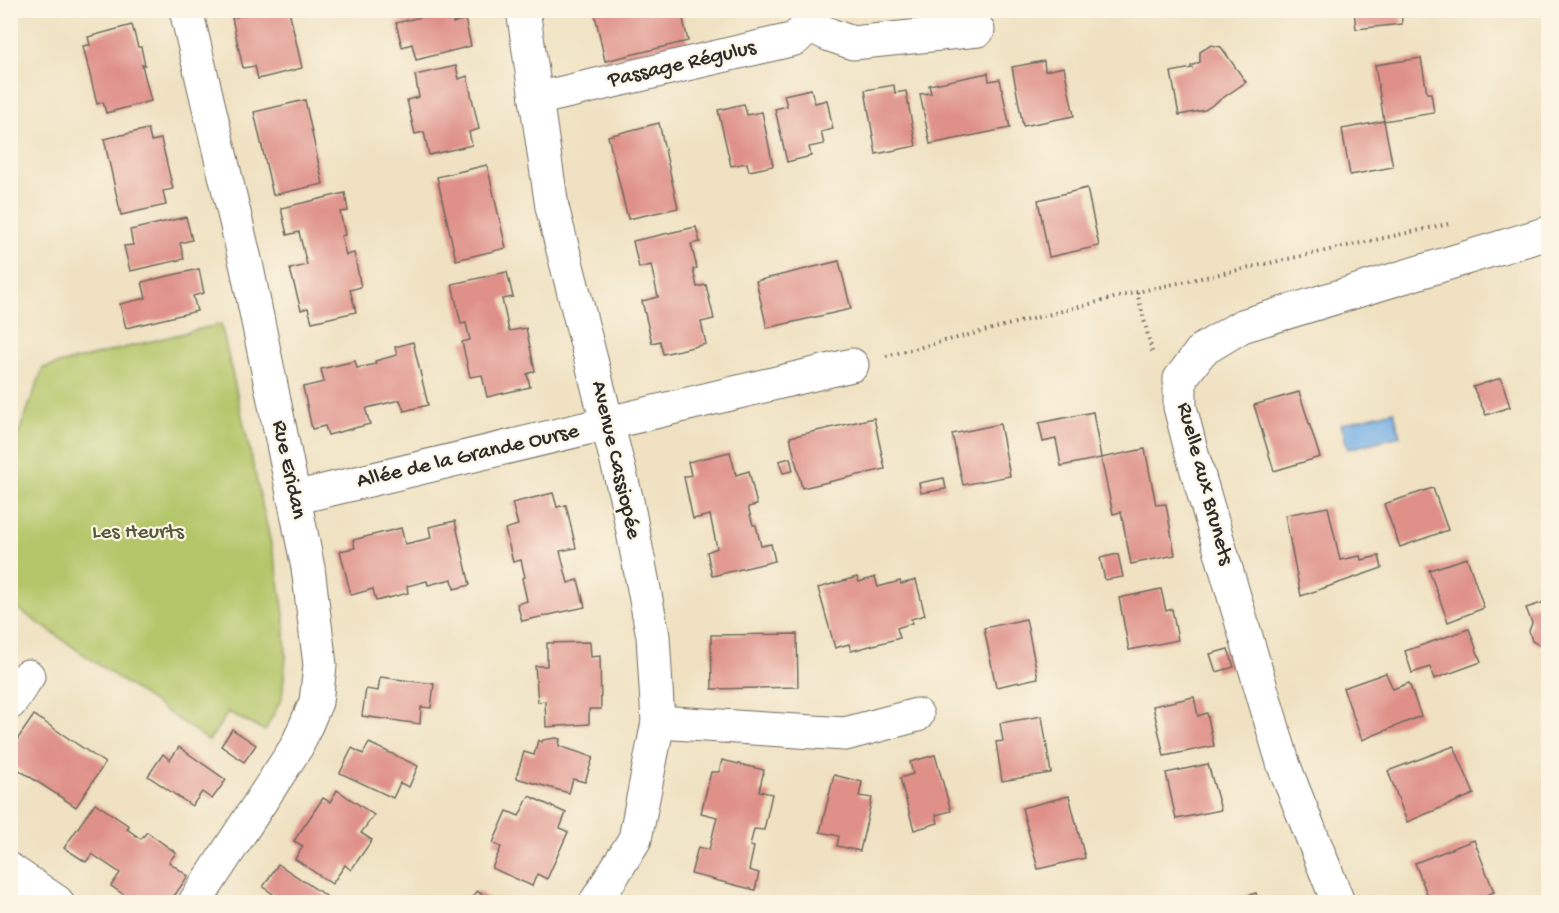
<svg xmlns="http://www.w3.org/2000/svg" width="1559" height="913" font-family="'Gochi Hand',sans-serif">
  <rect width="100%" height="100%" fill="#fcf5e5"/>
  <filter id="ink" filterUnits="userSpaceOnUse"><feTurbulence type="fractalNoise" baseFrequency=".0167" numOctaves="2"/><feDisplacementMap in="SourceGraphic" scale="12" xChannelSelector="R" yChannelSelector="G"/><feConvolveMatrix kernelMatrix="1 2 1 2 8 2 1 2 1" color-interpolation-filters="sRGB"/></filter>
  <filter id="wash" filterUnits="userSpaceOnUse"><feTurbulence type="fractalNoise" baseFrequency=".008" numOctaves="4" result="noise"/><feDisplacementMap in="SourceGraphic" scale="24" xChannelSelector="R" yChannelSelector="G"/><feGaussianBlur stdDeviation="1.35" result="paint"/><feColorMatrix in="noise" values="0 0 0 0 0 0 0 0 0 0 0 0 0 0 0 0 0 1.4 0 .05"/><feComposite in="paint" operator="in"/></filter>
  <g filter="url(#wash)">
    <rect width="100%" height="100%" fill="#efe1c1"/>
    <path fill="#b4c669" stroke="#70784a" stroke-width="1.5" d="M 221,324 L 277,570 L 284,614 L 286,657 L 282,698 L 265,731 L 228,712 L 209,741 L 11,604 L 11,454 L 43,368 Z"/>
    <path fill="#74afe5" stroke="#506d88" stroke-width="1.5" d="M 1394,411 L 1400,436 L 1348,449 L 1341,424 Z"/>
    <g id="blocks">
      <g fill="#df9189">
        <path d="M 242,10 L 289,10 L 302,68 L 258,79 L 255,66 L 243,68 L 232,18 L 243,15 Z"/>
        <path d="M 450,10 L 453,23 L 465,19 L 471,46 L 416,60 L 412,44 L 402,47 L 396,23 Z"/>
        <path d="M 594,10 L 681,10 L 688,41 L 605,61 Z"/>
        <path d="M 1354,10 L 1401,10 L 1402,24 L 1356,29 Z"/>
        <path d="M 132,25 L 138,47 L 141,47 L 145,65 L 142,65 L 151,101 L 106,113 L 103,102 L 97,104 L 83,46 L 90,45 L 88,37 Z"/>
        <path d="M 1211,45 L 1221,47 L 1246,82 L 1205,110 L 1179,115 L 1171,72 L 1192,68 L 1191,66 L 1200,62 L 1200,52 Z"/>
        <path d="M 1421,58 L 1427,93 L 1431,93 L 1434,113 L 1384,121 L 1375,65 Z"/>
        <path d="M 1044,61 L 1045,71 L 1064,67 L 1074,116 L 1023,126 L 1012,67 Z"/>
        <path d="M 456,66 L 459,79 L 467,76 L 479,129 L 469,132 L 472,145 L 429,155 L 424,132 L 415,134 L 407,100 L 419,97 L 415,75 Z"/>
        <path d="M 988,73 L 989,81 L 1000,79 L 1010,128 L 930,144 L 920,94 L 931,93 L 929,85 Z"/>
        <path d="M 894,85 L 895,93 L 906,91 L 916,146 L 876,154 L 865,90 Z"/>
        <path d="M 811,89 L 815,103 L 827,100 L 833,129 L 821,132 L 824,144 L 809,147 L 811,156 L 787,162 L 775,109 L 787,106 L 784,95 Z"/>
        <path d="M 305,100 L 323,184 L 273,195 L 254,112 Z"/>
        <path d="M 744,104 L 747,115 L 762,112 L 773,166 L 749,171 L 747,163 L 731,166 L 718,110 Z"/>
        <path d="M 1384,121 L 1393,167 L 1350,175 L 1342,129 Z"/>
        <path d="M 659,123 L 678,208 L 628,219 L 608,136 Z"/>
        <path d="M 148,129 L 151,141 L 161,139 L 173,189 L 163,191 L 166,205 L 121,215 L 104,139 Z"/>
        <path d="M 487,165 L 506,248 L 456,260 L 437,177 Z"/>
        <path d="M 10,175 L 12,175 L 15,226 L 10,226 Z"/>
        <path d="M 1087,188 L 1099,246 L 1049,257 L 1038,200 Z"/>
        <path d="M 345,193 L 348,211 L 340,212 L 345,235 L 341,236 L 346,255 L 354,253 L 361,287 L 350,290 L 356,312 L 312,322 L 308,308 L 301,310 L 290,269 L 307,265 L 299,232 L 287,235 L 281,208 Z"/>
        <path d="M 186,217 L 192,240 L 180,243 L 184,259 L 130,271 L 124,246 L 133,245 L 130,230 Z"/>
        <path d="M 696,227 L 700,242 L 691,244 L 697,268 L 693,269 L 697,287 L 706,285 L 714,319 L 701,322 L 706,344 L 663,354 L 660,341 L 652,343 L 642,301 L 658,297 L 651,265 L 639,268 L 633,241 Z"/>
        <path d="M 839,261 L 851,309 L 767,328 L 756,281 Z"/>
        <path d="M 199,269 L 204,293 L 193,296 L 197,311 L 126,328 L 120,304 L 146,298 L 142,282 Z"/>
        <path d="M 507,272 L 513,297 L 502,299 L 509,331 L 526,328 L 535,371 L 527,374 L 530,387 L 487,397 L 482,375 L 470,377 L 462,342 L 470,340 L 466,323 L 461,324 L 452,284 Z"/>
        <path d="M 413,342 L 428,405 L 404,411 L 400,400 L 367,408 L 366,411 L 370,424 L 328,435 L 325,426 L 312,429 L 303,387 L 324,382 L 321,369 L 355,361 L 357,368 L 376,364 L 375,361 L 397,355 L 395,347 Z"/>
        <path d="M 1501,378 L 1510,407 L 1486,415 L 1473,387 Z"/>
        <path d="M 1299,392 L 1320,457 L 1274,471 L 1254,405 Z"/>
        <path d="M 1093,412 L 1101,458 L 1061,466 L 1056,439 L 1043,442 L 1039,423 Z"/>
        <path d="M 874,418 L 885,469 L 802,488 L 790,437 Z"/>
        <path d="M 1000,424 L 1010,476 L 963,485 L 952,434 Z"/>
        <path d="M 1145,449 L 1156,505 L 1166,504 L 1175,555 L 1131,564 L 1121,512 L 1113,514 L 1101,458 Z"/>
        <path d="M 730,452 L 736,475 L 749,471 L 757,505 L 748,507 L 753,525 L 756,525 L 761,546 L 771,544 L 775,561 L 712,576 L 707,552 L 717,548 L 710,515 L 693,519 L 684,477 L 691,475 L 688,462 Z"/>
        <path d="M 790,458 L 793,471 L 783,473 L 779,461 Z"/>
        <path d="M 944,478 L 946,489 L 921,493 L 919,483 Z"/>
        <path d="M 1433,488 L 1448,530 L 1400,547 L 1384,504 Z"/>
        <path d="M 553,493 L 557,507 L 566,505 L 576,548 L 560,551 L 568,583 L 578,580 L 585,607 L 522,621 L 517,604 L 527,601 L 522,578 L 525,577 L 521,560 L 513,562 L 505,529 L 518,525 L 512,503 Z"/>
        <path d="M 1328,507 L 1340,560 L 1360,556 L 1361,560 L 1379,556 L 1382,568 L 1301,596 L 1285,515 Z"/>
        <path d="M 455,521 L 470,585 L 454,589 L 452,579 L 428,585 L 427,581 L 407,586 L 408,593 L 376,601 L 373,589 L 351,595 L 340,551 L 355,548 L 353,540 L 401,528 L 405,544 L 431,538 L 429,527 Z"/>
        <path d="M 1118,554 L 1123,577 L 1105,580 L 1100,558 Z"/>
        <path d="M 1467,558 L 1484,608 L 1448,622 L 1429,570 Z"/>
        <path d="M 857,577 L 859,582 L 875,577 L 878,587 L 900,581 L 901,584 L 916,580 L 925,615 L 911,619 L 912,623 L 897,628 L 900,638 L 851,651 L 849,644 L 835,648 L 818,588 Z"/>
        <path d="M 1161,589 L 1166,611 L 1172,609 L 1178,640 L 1129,650 L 1119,598 Z"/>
        <path d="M 1548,601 L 1548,650 L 1546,642 L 1539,645 L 1532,641 L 1529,631 L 1532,623 L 1526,608 Z"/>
        <path d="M 1026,619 L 1038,678 L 996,687 L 984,628 Z"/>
        <path d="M 1469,629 L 1481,662 L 1434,679 L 1430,667 L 1412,673 L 1405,651 Z"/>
        <path d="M 797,634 L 798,687 L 712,689 L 711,635 Z"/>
        <path d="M 590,642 L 591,657 L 600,656 L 601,709 L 589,709 L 589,724 L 546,727 L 545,701 L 538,702 L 535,666 L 547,666 L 547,643 Z"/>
        <path d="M 1228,649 L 1234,667 L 1216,672 L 1210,654 Z"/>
        <path d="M 1386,673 L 1393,689 L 1409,683 L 1421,716 L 1362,740 L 1343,688 Z"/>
        <path d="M 380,677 L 434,684 L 431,708 L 421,707 L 420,724 L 362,716 L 366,689 L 378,691 Z"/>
        <path d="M 1194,697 L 1198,716 L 1207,713 L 1214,746 L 1164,756 L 1153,706 Z"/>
        <path d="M 34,715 L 105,763 L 76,807 L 10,764 L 10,750 Z"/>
        <path d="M 1042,716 L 1051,773 L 1002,781 L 996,742 L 1003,741 L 1000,723 Z"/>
        <path d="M 232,729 L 256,745 L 244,762 L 221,746 Z"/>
        <path d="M 556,738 L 560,739 L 559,746 L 593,757 L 585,782 L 573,779 L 569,793 L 516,778 L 524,752 L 534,755 L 538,740 L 542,742 L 543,740 Z"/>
        <path d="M 369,743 L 418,766 L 409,787 L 400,783 L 393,798 L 340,773 L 352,748 L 363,754 Z"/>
        <path d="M 1454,746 L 1474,794 L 1407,822 L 1388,771 Z"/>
        <path d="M 179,747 L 226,780 L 212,799 L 202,792 L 192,806 L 148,776 L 163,754 L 170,760 Z"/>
        <path d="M 935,755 L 951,811 L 936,815 L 938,823 L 914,830 L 900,778 L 913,774 L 910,762 Z"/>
        <path d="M 722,760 L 764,770 L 759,791 L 772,794 L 764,830 L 754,829 L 750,846 L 754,847 L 749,870 L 759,873 L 755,890 L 691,874 L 698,847 L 709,850 L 717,817 L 701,813 L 711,772 L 719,772 Z"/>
        <path d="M 1208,764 L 1221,810 L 1176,819 L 1166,773 Z"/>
        <path d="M 834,775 L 862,782 L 859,796 L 872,798 L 860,851 L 837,846 L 839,836 L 820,832 Z"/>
        <path d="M 337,790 L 374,815 L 361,833 L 372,840 L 351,870 L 345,865 L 332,884 L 295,859 L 303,846 L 294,841 L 323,798 L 330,802 Z"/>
        <path d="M 529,796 L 566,813 L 560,828 L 568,832 L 547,879 L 537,874 L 532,886 L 492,868 L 501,847 L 493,843 L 507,811 L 519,816 Z"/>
        <path d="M 1069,796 L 1085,858 L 1038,869 L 1022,808 Z"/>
        <path d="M 95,803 L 129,826 L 127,829 L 141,839 L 147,832 L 176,853 L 169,862 L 188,876 L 170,902 L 135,902 L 111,886 L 120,873 L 92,854 L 86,862 L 64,848 Z"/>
        <path d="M 1474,840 L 1494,892 L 1468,902 L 1430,902 L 1415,863 Z"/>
        <path d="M 278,864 L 326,896 L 321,902 L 268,902 L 273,894 L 263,887 Z"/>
        <path d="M 477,891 L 494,902 L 470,902 Z"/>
        <path d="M 1256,893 L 1258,902 L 1224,902 Z"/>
      </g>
    </g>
  </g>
  <g filter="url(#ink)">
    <use href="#blocks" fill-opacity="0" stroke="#706b60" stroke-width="1.5"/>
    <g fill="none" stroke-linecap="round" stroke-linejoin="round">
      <g stroke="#706b60" stroke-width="35">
        <g id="street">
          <path d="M 186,10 L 247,268 L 294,498 L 308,568 L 320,665 L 316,702 L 297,746 L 195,902"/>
          <path d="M 523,10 L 552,207 L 627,501 L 653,636 L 658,722 L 635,839 L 596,902"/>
          <path d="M 809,25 L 830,35 L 853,43 L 978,30"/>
          <path d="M 536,99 L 795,39 L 809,25 L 810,10"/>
          <path d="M 294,498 L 852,365"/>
          <path d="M 10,703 L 28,676"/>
          <path d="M 658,722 L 845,734 L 917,715"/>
          <path d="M 10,870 L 57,902"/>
          <path d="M 1338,902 L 1284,766 L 1191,450 L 1180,407 L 1180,379 L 1202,350 L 1242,326 L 1548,233"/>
        </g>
      </g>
      <g stroke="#706b60" stroke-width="4" stroke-dasharray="1.5 4.5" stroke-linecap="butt">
        <path d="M 1137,292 L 1153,355"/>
        <path d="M 886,356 L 1137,292 L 1448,224"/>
      </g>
      <use href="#street" stroke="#fff" stroke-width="33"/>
    </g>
  </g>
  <g text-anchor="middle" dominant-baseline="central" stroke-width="4.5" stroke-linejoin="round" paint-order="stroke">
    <g font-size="22" fill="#2b2b2b" stroke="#fcf5e5">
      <text transform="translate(682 65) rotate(-13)">Passage Régulus</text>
      <text transform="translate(468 457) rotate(-13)">Allée de la Grande Ourse</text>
      <text transform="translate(615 460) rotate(77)">Avenue Cassiopée</text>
      <text transform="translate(288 470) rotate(78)">Rue Eridan</text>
      <text transform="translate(1204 484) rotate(75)">Ruelle aux Brunets</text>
    </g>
    <g font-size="22" fill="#545a3e" stroke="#fcf5e5">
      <text x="138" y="533">Les Heurts</text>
    </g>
  </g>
  <rect width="1559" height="913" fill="none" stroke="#fcf5e5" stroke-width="36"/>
</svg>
